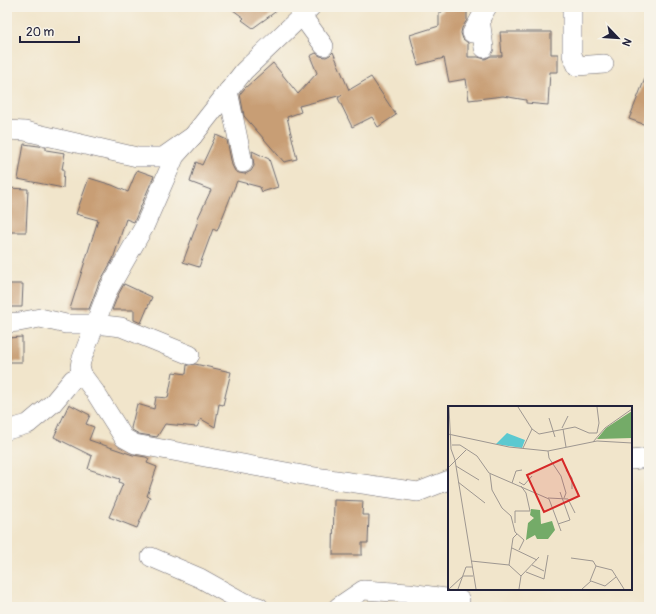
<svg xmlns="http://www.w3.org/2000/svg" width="656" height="614" font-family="Pangolin,sans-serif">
  <rect width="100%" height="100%" fill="#f7f3e8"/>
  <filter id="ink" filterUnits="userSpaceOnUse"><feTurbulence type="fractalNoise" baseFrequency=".025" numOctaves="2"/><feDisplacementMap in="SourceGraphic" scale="8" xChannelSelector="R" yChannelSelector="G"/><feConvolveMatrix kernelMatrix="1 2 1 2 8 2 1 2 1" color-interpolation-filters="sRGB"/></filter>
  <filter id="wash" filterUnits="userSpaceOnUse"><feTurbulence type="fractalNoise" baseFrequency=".012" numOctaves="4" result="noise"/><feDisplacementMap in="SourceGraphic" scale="16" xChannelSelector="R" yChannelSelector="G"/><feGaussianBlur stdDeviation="0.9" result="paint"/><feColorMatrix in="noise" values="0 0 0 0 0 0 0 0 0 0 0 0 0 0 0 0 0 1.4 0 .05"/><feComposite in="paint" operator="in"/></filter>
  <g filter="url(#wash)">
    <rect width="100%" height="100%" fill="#f1e5cb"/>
    <g id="blocks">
      <g fill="#c89e75">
        <path d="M 229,7 L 282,7 L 253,28 L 242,20 L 244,18 Z"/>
        <path d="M 442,7 L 467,7 L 467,20 L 462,28 L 461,33 L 463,39 L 468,43 L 468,57 L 478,57 L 485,59 L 491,56 L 502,56 L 500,32 L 551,32 L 551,54 L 558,54 L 558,72 L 550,72 L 548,105 L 526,103 L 526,100 L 503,96 L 469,100 L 466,79 L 449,82 L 444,58 L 418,65 L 410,35 L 439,26 L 439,12 L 442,12 Z"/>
        <path d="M 333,52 L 349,90 L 371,77 L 396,115 L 378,127 L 372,117 L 352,127 L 338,98 L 342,95 L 299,106 L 301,112 L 287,117 L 297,159 L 284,162 L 244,116 L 240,94 L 245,88 L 273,63 L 298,94 L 317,73 L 310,56 L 316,53 L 320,56 L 326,57 L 330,55 Z"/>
        <path d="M 648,71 L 649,71 L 649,117 L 646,125 L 629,119 Z"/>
        <path d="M 216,135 L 227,140 L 232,165 L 235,171 L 239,173 L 245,174 L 251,171 L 254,166 L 252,151 L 269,159 L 278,187 L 262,192 L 260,187 L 237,181 L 217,231 L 213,229 L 199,267 L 183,262 L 198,221 L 197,220 L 211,190 L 190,182 L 196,162 L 202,165 Z"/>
        <path d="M 24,144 L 46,147 L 46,150 L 65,153 L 62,169 L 64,169 L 63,188 L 18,179 Z"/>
        <path d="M 137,170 L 154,176 L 134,222 L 126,219 L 113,259 L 98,285 L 89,309 L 70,309 L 98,220 L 76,214 L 89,178 L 112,185 L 128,192 Z"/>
        <path d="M 7,188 L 28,189 L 26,232 L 7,232 Z"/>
        <path d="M 7,284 L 23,284 L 22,307 L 7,307 Z"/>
        <path d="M 124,284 L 152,297 L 141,323 L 134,320 L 134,310 L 112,310 L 118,295 Z"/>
        <path d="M 22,337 L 22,362 L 7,362 L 7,338 Z"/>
        <path d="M 195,364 L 231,372 L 223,405 L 219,404 L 215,427 L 201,419 L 197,427 L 165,424 L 157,437 L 139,434 L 132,430 L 131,428 L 137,404 L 154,409 L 156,397 L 168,398 L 173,372 L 186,374 L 187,365 Z"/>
        <path d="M 69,404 L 90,415 L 86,424 L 94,427 L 89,440 L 133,455 L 146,457 L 149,459 L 147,463 L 157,467 L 147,496 L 150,497 L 137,528 L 109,517 L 123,484 L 119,482 L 120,479 L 88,469 L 92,456 L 54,437 Z"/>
        <path d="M 334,500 L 363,501 L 362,515 L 369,515 L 368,543 L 362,543 L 362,555 L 333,555 Z"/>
      </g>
    </g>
  </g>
  <g filter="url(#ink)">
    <use href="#blocks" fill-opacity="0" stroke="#6a666d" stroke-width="1"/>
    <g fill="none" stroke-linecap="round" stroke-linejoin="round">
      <g stroke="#6a666d" stroke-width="20">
        <g id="street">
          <path d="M 572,7 L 572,55 L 577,66 L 604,64"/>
          <path d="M 302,16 L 324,46"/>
          <path d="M 480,19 L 484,48"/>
          <path d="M 472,33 L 487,7"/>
          <path d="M 228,91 L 243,163"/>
          <path d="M 7,130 L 25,131 L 137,157 L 163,157 L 193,136 L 244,71 L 311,7"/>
          <path d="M 193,136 L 175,156 L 144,227 L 108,290 L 81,361 L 80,367 L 83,376 L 95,392 L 124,438 L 135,444 L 308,476 L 418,492 L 449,480"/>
          <path d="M 7,323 L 19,322 L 40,318 L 66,324 L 95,324 L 121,327 L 190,355"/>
          <path d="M 7,430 L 28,424 L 53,403 L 73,379 L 83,376"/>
          <path d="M 631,460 L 649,458"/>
          <path d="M 151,557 L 200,578 L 243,602 L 259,607"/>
          <path d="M 338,607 L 363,590 L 409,593 L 460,600"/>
        </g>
      </g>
      <use href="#street" stroke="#fff" stroke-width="19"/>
    </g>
  </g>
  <g transform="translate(448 406)">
    <rect width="184" height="184" fill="#f1e5cb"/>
    <path d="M 184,5 L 184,32 L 149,33 L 158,22 ZM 83,103 L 92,104 L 93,118 L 104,115 L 107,124 L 100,133 L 89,133 L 87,129 L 78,134 L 80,117 L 86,112 L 82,109 Z" fill="#74ab68"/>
    <path d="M 59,27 L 77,34 L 74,42 L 48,38 Z" fill="#5cc9d0"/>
    <path fill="none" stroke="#9e9791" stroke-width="1" d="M 1,1 L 3,43 L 7,54 L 28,183M 70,1 L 84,23 L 91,28 L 127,21 L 141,27 L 149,27M 149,1 L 151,17 L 149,27M 101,12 L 107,31M 114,22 L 120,10M 115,23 L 118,41M 0,28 L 61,41 L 100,45 L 149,35 L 184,37M 145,36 L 157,22 L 184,3M 4,39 L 12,39 L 29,50 L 41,67 L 101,93 L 113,125M 75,42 L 84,23M 100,45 L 101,52 L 113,70 L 118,87 L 116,92M 8,60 L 31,74M 0,62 L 18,44M 118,64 L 124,72 L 124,83M 42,68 L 44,84 L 54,102 L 63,110 L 67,126 L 76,134 L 71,144M 10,76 L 37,97M 71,76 L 76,79 L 84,70M 64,77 L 68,65 L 74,64M 112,86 L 122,114M 100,92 L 120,93 L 127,107M 67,117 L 67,105 L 82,105 L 78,87 L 73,80M 110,118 L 122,114M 64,142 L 89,154M 123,152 L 145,155 L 148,160 L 164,164 L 176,183M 23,155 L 61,159 L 73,170 L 71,183M 61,159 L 65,132 L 69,128M 84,159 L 96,165M 78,166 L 96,173 L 100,149M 73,170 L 91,151M 142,175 L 148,160M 1,183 L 15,170 L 25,170M 10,183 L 18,161 L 24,161M 134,183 L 143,175 L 157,180 L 168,171"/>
    <path fill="#d62828" fill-opacity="0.15" stroke="#d62828" stroke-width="2" d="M 114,53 L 131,90 L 96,106 L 79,69 Z"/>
    <rect width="184" height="184" fill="none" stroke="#22223b" stroke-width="2"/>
  </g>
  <rect width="656" height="614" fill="none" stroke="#f7f3e8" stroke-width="24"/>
  <g transform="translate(618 38) rotate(115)" stroke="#f7f3e8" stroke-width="3" paint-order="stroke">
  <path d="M0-3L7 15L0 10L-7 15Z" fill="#22223b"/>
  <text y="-6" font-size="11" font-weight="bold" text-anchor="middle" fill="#22223b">N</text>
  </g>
  <path d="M20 36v6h59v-6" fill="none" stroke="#22223b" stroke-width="2"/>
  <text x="26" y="36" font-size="12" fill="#22223b" stroke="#f7f3e8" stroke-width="3" paint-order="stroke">20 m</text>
</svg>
